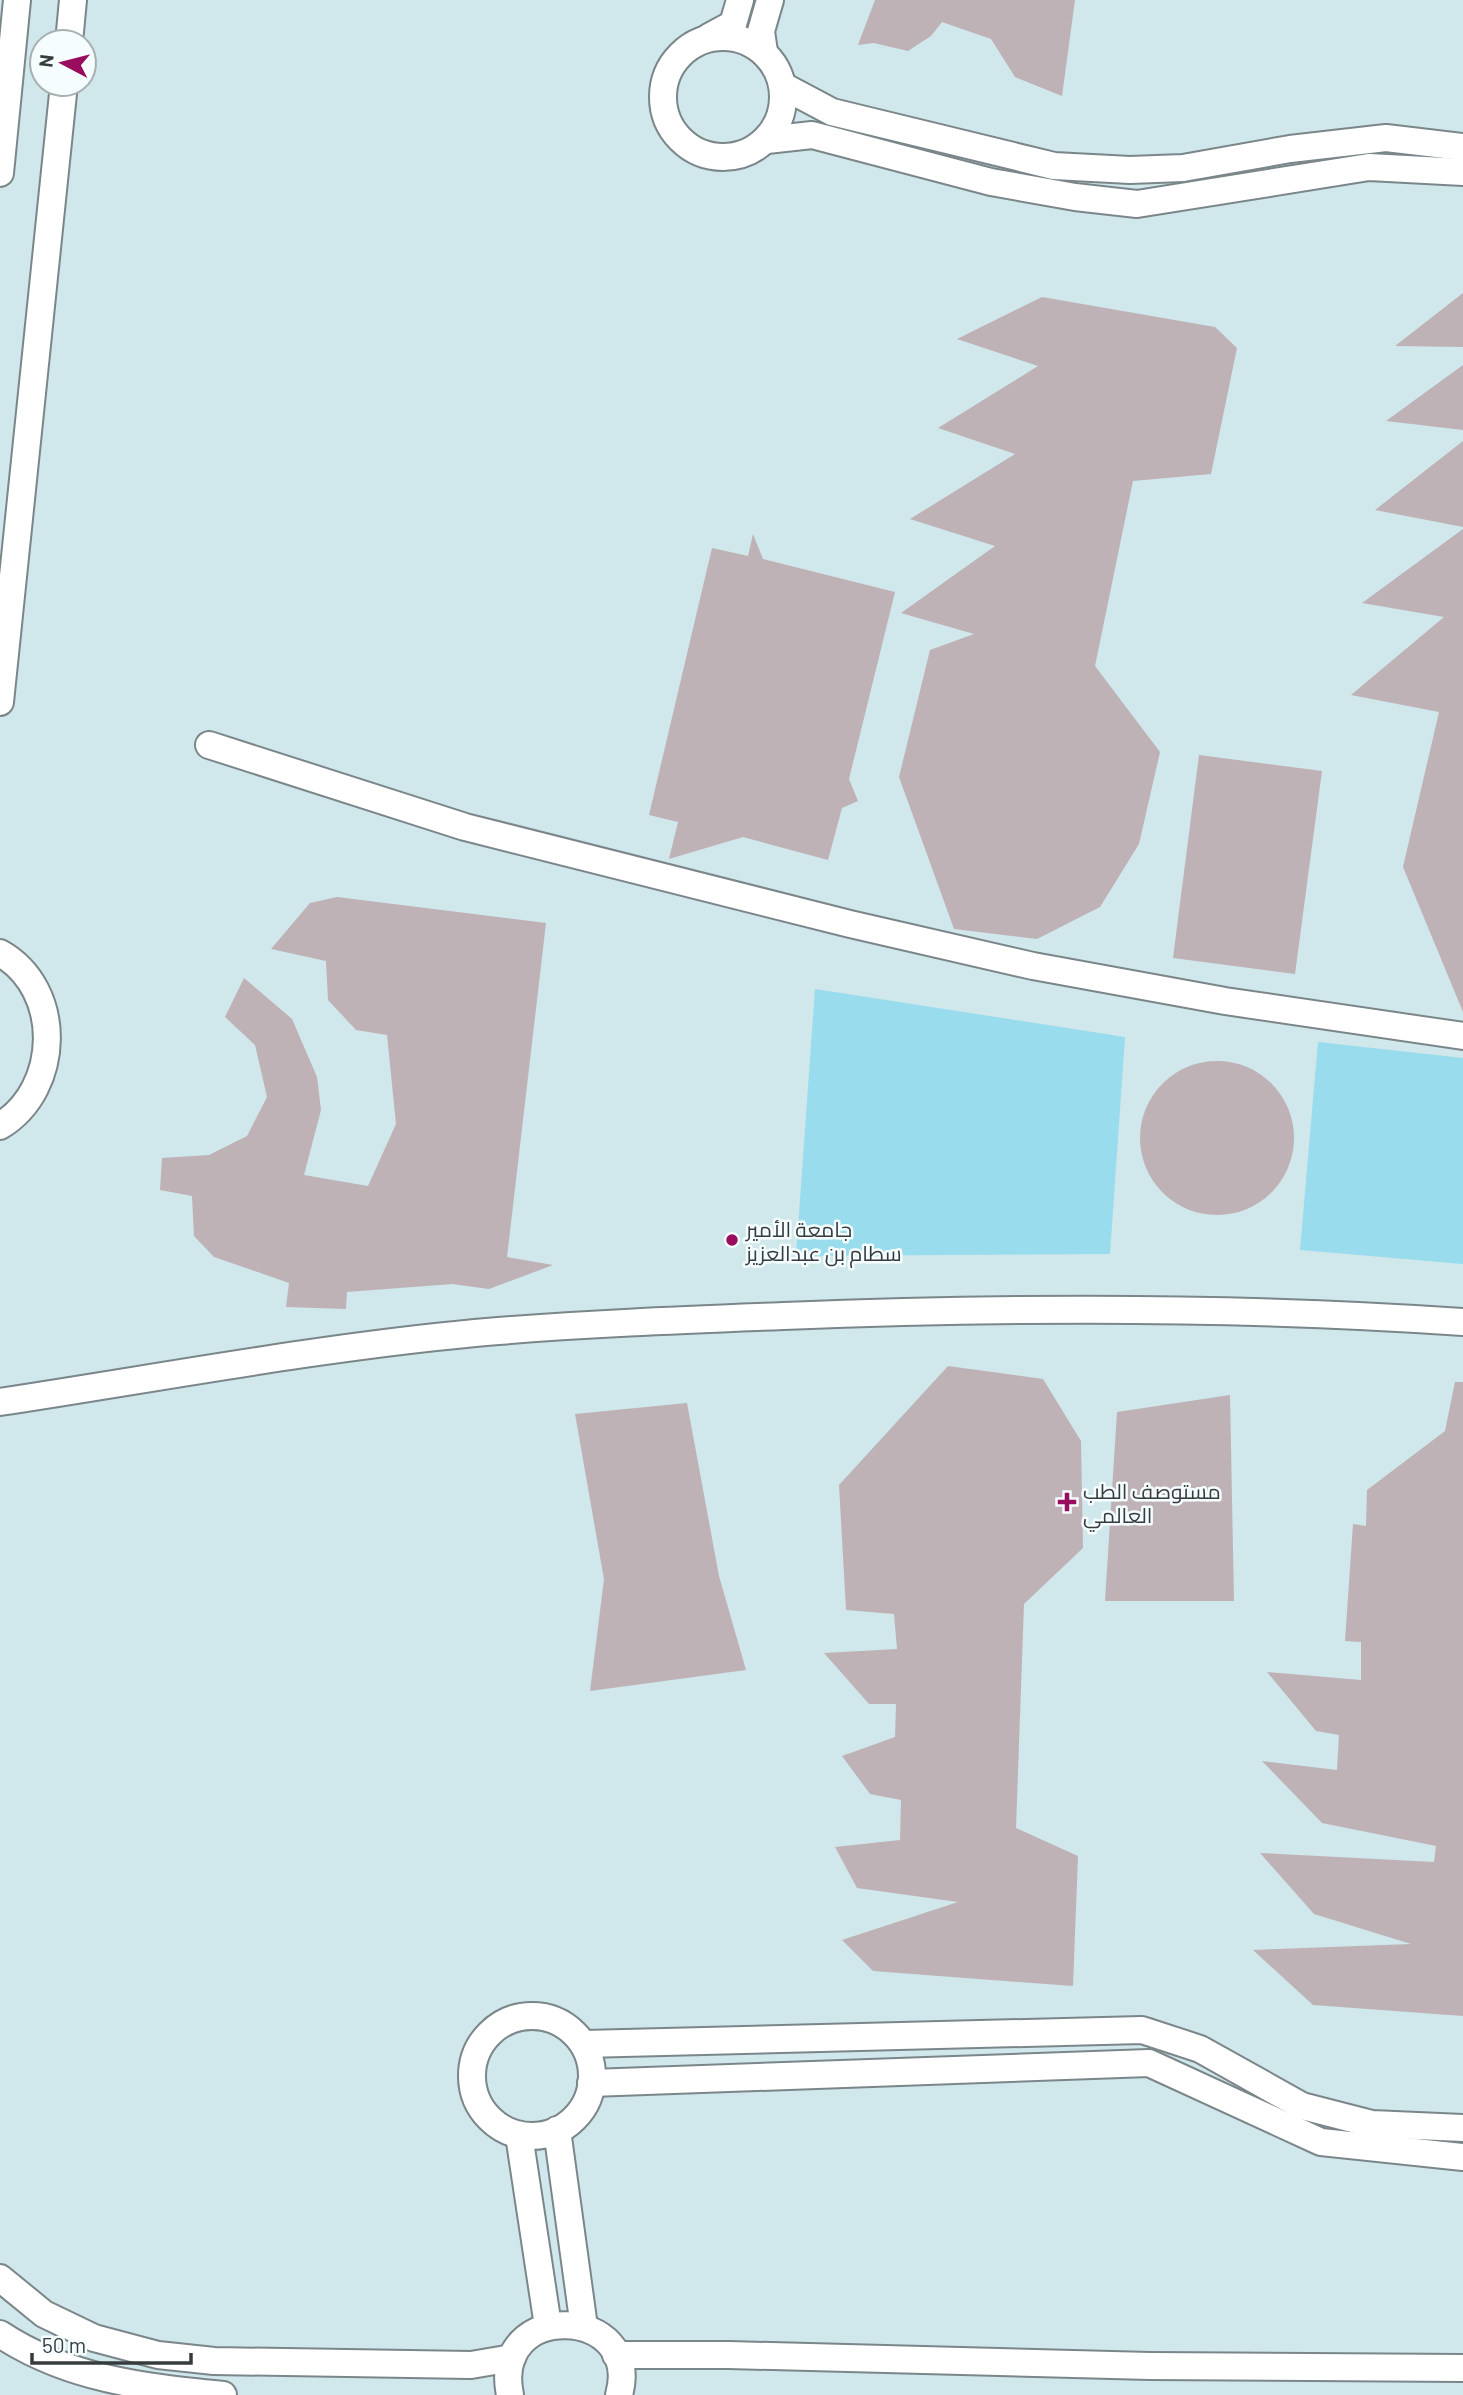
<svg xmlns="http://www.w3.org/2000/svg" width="1463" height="2395" font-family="Barlow,Cairo,sans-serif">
  <rect width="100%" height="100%" fill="#e3f1f4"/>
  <path fill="#d0e7eb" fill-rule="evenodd" d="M 0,0 L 1463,0 L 1463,2395 L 0,2395 ZM 42,42 L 84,42 L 84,84 L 42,84 Z"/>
  <g fill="#98dced">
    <path d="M 815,989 L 1125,1037 L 1110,1254 L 796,1256 Z"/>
    <path d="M 1318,1042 L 1463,1058 L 1463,1264 L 1300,1250 Z"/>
  </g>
  <g fill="#beb2b6">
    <path d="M 875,0 L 1075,0 L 1062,96 L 1015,77 L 991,39 L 942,22 L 931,36 L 908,51 L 874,43 L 858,45 Z"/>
    <path d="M 1463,293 L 1463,347 L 1395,346 Z"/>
    <path d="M 1042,297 L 1215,327 L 1237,348 L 1211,474 L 1133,481 L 1095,666 L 1160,752 L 1139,844 L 1100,907 L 1037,939 L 954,929 L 899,777 L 930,650 L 974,634 L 901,613 L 995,546 L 910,519 L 1015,454 L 938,428 L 1038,366 L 957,339 Z"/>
    <path d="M 1463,365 L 1463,430 L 1386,421 Z"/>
    <path d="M 1463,441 L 1463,527 L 1375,510 Z"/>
    <path d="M 1463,529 L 1463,1012 L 1403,867 L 1439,712 L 1351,695 L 1444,617 L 1362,603 Z"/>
    <path d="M 753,534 L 763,559 L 895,592 L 849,779 L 858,801 L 842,808 L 828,860 L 743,837 L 669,859 L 678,822 L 649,815 L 712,548 L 748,556 Z"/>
    <path d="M 1199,755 L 1322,771 L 1295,974 L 1173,958 Z"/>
    <path d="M 337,897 L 546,923 L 507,1257 L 553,1265 L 489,1289 L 452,1284 L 347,1292 L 346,1309 L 286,1307 L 289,1283 L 214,1257 L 194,1236 L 192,1196 L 160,1190 L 162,1158 L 209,1155 L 247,1136 L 267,1097 L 255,1045 L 225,1017 L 244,978 L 292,1019 L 317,1077 L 321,1110 L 304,1175 L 368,1186 L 396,1124 L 387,1035 L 356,1030 L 328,1000 L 326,961 L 271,949 L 310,903 Z"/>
    <circle cx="1217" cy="1138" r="77"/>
    <path d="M 948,1366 L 1043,1379 L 1081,1441 L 1083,1548 L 1024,1604 L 1016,1828 L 1078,1856 L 1073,1986 L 873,1971 L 842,1940 L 958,1902 L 857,1888 L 835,1847 L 900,1840 L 901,1800 L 870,1794 L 842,1756 L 895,1737 L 896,1704 L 869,1704 L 824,1653 L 897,1649 L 894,1614 L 846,1610 L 839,1485 Z"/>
    <path d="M 1455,1382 L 1463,1382 L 1463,2016 L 1313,2005 L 1253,1950 L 1411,1944 L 1314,1914 L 1260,1853 L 1434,1862 L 1436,1846 L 1322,1823 L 1262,1761 L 1337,1770 L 1339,1735 L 1316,1731 L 1267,1672 L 1361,1680 L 1361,1642 L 1345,1641 L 1353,1524 L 1366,1526 L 1367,1490 L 1445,1431 Z"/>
    <path d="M 1230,1395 L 1234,1601 L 1105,1601 L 1117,1412 Z"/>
    <path d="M 687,1403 L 719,1576 L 746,1670 L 590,1691 L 604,1579 L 575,1414 Z"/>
  </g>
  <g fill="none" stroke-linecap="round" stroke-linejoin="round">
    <g stroke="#7a8689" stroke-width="30">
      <g id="street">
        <circle cx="723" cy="97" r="60"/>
        <path d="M 709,37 L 733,24 L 740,0"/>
        <path d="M 69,42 L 73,0"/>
        <path d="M 764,52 L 761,31 L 770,0"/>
        <path d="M 783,86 L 832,112 L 1054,166 L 1130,170 L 1183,168 L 1290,149 L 1386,138 L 1463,147"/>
        <path d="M 767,140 L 812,135 L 991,182 L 1075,197 L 1137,204 L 1369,167 L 1463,172"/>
        <path d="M 0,173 L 17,0"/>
        <path d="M 0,702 L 64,84"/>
        <path d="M 209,745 L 465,827 L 850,924 L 1033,966 L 1225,1001 L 1463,1036"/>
        <path d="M 0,953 C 64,989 61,1089 0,1126"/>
        <path d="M 0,1402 C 158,1378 316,1348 475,1333 C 578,1324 681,1320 784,1316 C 1011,1307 1237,1306 1463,1322"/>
        <circle cx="532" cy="2076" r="60"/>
        <path d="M 584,2044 L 1142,2030 L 1200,2049 L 1302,2106 L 1372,2124 L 1463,2128"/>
        <path d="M 591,2083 L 1149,2063 L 1321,2142 L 1463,2157"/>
        <path d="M 557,2130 L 584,2327"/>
        <path d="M 519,2135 L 548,2326"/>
        <path d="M 0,2278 L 44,2314 L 94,2338 L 158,2355 L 214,2361 L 471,2365 L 512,2358"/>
        <path d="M 0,2334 C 68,2379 143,2387 223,2395"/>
        <path d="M 616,2355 L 729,2355 L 1150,2366 L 1463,2368"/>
        <path d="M 510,2395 C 490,2298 644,2306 619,2395"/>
      </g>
    </g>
    <use href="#street" stroke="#fff" stroke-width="26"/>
  </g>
  <g fill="#9a0c5e" stroke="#f5fdff" stroke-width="2.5">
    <circle cx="732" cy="1240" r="7"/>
    <path d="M1063.5 1491.5h7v7h7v7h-7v7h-7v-7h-7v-7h7z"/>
  </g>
  <g text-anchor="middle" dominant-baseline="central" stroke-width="5" stroke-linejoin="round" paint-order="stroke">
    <g font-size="21" fill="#363c3d" stroke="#f5fdff" text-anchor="start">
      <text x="746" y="1228">جامعة الأمير<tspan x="746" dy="24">سطام بن عبدالعزيز</tspan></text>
      <text x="1083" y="1490">مستوصف الطب<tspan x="1083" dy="24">العالمي</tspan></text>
    </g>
  </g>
  <g transform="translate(63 63) rotate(277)"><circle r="33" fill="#f5fdff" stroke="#a9b0b1" stroke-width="2"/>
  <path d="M0-5L12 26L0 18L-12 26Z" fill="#9a0c5e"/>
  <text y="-10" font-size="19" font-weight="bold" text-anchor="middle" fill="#363c3d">N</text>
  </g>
  <path d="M32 2353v10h159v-10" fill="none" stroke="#363c3d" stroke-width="3.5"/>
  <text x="42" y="2353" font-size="21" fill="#363c3d" stroke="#f5fdff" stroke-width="5" paint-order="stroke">50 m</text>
</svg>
